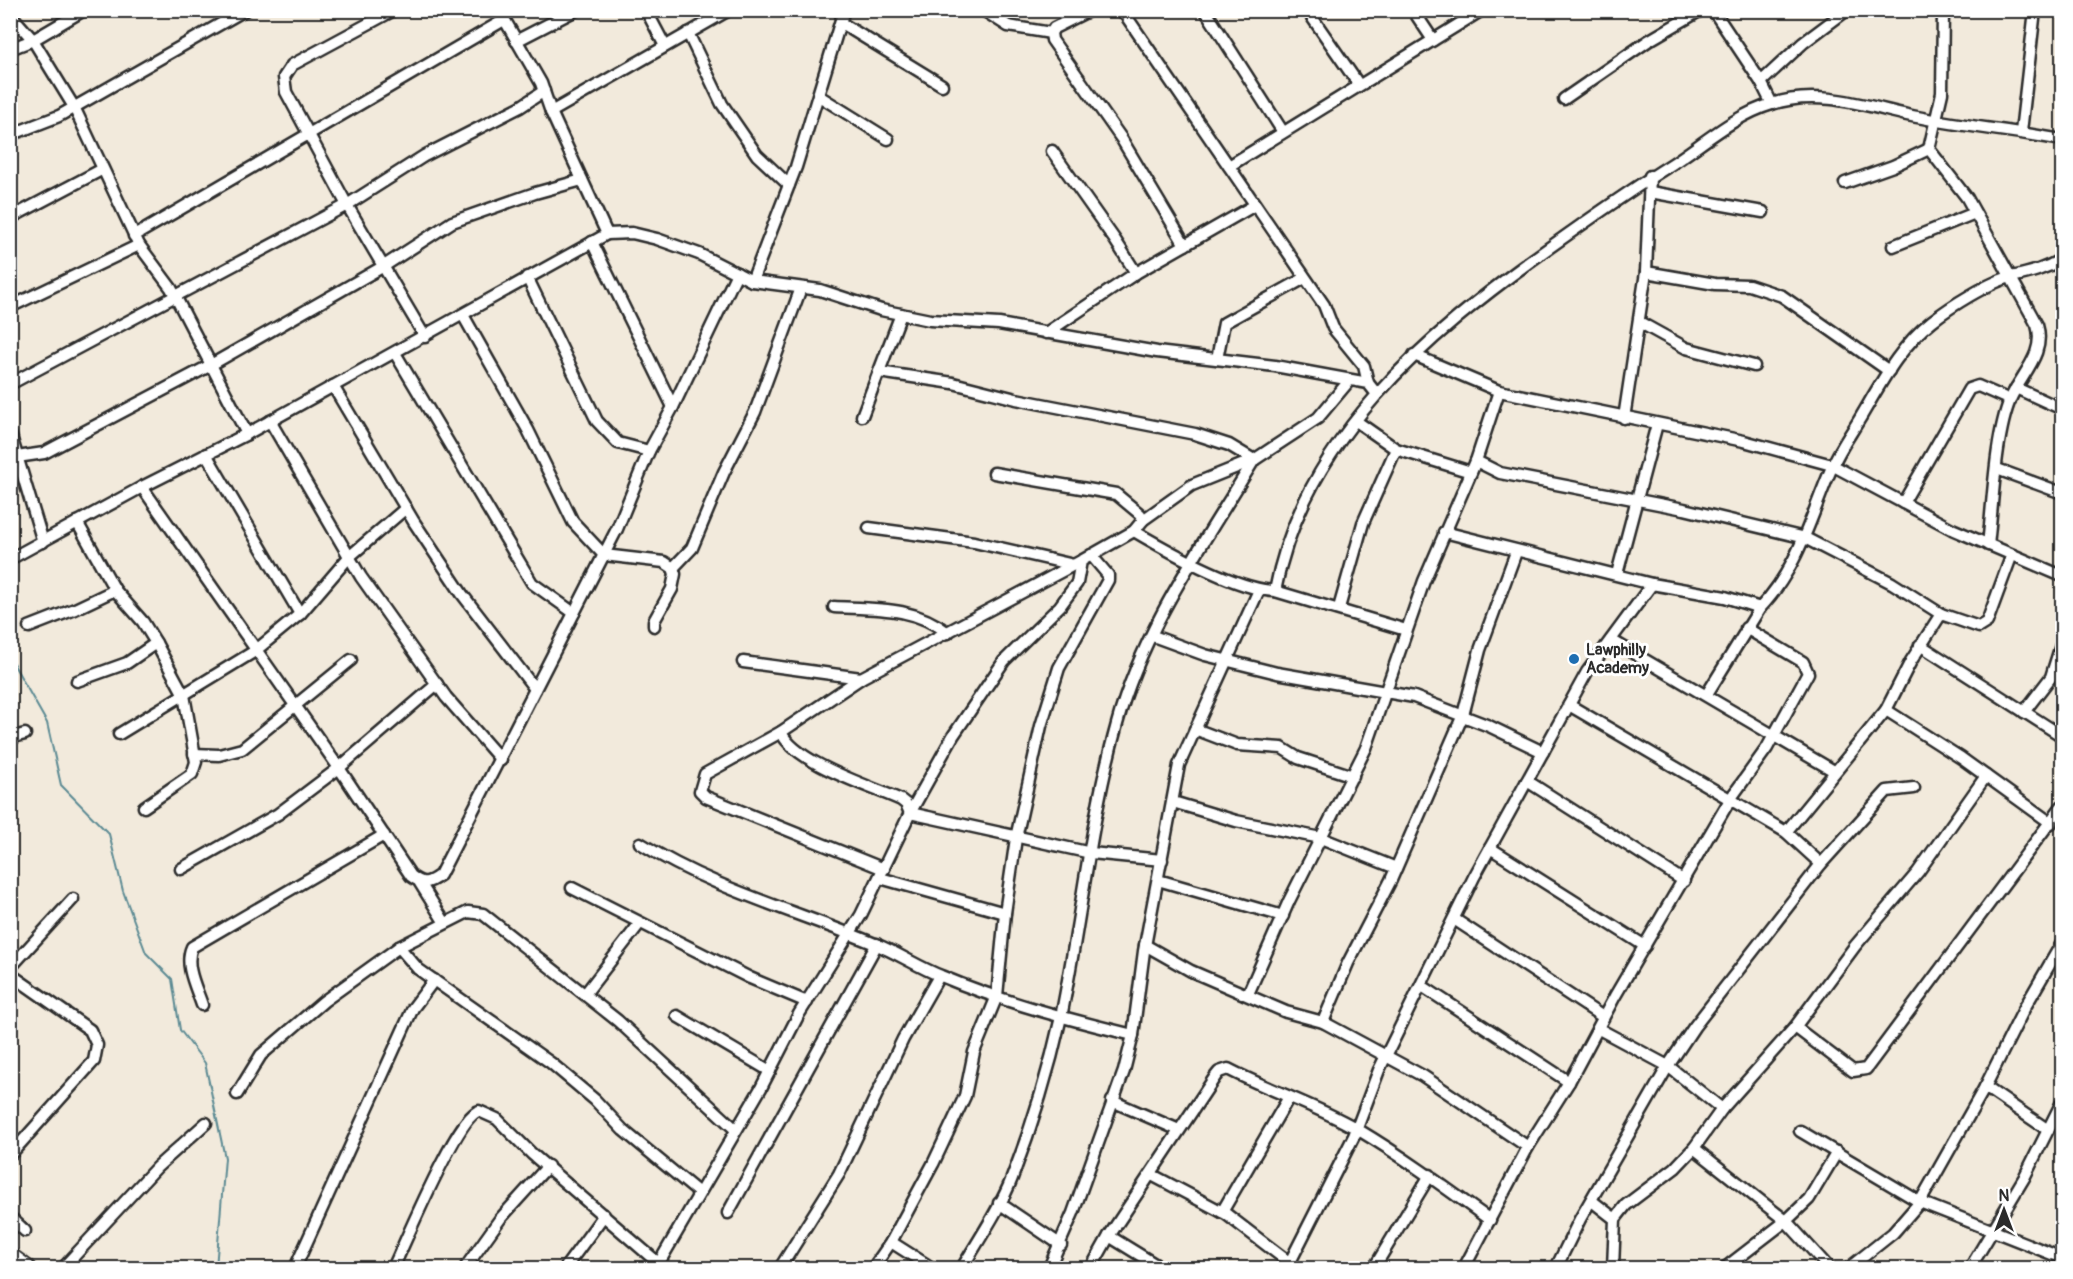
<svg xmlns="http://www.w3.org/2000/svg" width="2073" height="1279" font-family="Pangolin,sans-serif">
  <rect width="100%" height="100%" fill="#f2eadc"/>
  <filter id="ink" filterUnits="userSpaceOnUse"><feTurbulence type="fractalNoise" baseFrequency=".0167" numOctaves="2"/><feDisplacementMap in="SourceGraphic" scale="12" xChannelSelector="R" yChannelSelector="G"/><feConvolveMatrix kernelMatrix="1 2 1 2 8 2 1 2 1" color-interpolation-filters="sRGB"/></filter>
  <g filter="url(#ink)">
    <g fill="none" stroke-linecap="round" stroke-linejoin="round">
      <path stroke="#5b8a93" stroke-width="2" d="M 10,658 L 47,723 L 61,785 L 109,834 L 123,891 L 146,953 L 172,979 L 180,1030 L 205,1063 L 225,1158 L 216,1268"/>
      <g stroke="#2b2b2b" stroke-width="15">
        <g id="street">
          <path d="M 12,10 L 12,16 L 33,40 L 74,107 L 139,245 L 171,288 L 247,434"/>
          <path d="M 394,10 L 292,65 L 284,77 L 286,92 L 347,205 L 425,337"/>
          <path d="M 499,10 L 541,83 L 551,112 L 607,234 L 632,233 L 657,239 L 699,254 L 752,281 L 820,290 L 881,310 L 930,320 L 999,324 L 1157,352 L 1275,366 L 1368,383 L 1376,393"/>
          <path d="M 646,10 L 665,46"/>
          <path d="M 983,10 L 1008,26 L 1051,33"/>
          <path d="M 1090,10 L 1054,28 L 1051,33 L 1052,40 L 1121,138 L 1185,245"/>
          <path d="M 1122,10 L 1324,305 L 1333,328 L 1364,366 L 1368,383"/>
          <path d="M 1205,10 L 1283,132"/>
          <path d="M 1307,10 L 1359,85"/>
          <path d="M 1413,10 L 1433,40"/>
          <path d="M 1713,10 L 1761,82 L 1772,104"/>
          <path d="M 1943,10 L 1942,93 L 1929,149 L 1967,198 L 2037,325 C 2046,354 2021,374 2010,400 C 1995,436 1993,504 1988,545"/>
          <path d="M 841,23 L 942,85"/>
          <path d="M 688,33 L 722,104 L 757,155 L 789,185"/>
          <path d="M 516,41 L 576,10"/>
          <path d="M 10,49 L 33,40 L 84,10"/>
          <path d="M 1761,82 L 1803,43 L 1847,10"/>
          <path d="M 819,96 L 888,139"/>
          <path d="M 1564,99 L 1648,41 L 1701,10"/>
          <path d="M 551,112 L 729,10"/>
          <path d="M 2021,132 L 2035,10"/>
          <path d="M 10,135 L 59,116 L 245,10"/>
          <path d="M 1052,151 L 1115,240 L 1136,273"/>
          <path d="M 1229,166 L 1482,10"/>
          <path d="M 1845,183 L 1893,166 L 1929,149"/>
          <path d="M 1650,192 L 1763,212"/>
          <path d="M 10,218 L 101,170"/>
          <path d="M 134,236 L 504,20"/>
          <path d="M 592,242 L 673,407"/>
          <path d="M 1893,246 L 1975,213"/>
          <path d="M 1646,272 L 1715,284 L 1749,285 L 1782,296 L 1889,371"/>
          <path d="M 527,277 L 597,421 L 618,443 L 649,451"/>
          <path d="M 752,281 L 796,167 L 844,10"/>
          <path d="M 10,307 L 139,245"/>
          <path d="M 463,315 L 528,430 L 573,522 L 604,555 L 664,562 L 673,568 L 675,574 L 672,589 L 654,621 L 654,626"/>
          <path d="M 1639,322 L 1686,348 L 1754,366"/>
          <path d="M 1046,333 L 1136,273 L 1255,205"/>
          <path d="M 395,353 L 532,583 L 574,613"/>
          <path d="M 1414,355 L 1499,391 L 1744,441 L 1832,465 L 1952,529 L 2062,576"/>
          <path d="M 1217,359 L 1224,323 L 1303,279"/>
          <path d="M 879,372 L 953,383 L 1016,399 L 1195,434 L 1229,445 L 1254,460 C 1204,543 1143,628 1117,724 C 1090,820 1081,920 1061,1017 C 1049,1071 1032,1126 1012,1178 C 1001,1207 978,1241 962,1268"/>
          <path d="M 10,384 L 347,205 L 424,156 L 520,107 L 544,91"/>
          <path d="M 333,386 L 414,522 L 462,594 L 535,689"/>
          <path d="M 2016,388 L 2062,409"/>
          <path d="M 862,416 L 901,314"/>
          <path d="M 1624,418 L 1646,272 L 1650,176"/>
          <path d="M 270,421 L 361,577 L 446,697 L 501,760"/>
          <path d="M 1356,421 L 1396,449"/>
          <path d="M 10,433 L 43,542"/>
          <path d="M 206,454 L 300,614"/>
          <path d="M 17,457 L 44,453 L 209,366 L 384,266 L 452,222 L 535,193 L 582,180"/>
          <path d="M 1476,461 L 1500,473 L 1684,509 L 1805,538 L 1892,583 L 1941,614 L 1979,627 L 1987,622 L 2011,557"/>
          <path d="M 1997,469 L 2062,493"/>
          <path d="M 994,473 L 1116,494 L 1140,514 L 1143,520"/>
          <path d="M 142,487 L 339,768 L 411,876 C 423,885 428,884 440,875 L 617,529 L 649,451 L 673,407 L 737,273"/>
          <path d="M 1903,503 L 1969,389 L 1978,386 L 2010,400"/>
          <path d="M 77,522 L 115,590 L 143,622 L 156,643 L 184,695 L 196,762 L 192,774 L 144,807"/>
          <path d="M 869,528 L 974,542 L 1074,565"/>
          <path d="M 1134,531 C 1168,551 1237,590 1275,591 L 1406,630"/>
          <path d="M 1444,532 L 1652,584"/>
          <path d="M 10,559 L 142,487 L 247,434 L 607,234"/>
          <path d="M 673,568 L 692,548 L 724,472 L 755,412 L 801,288"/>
          <path d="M 1617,574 L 1657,424"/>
          <path d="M 1275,591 C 1303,439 1427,335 1546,250 C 1588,220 1629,191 1672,164 C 1704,143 1735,115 1772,104 C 1816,89 1863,105 1907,115 C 1958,126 2011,130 2062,140"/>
          <path d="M 834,607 C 875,609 914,606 948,633"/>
          <path d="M 1339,608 L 1363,523 L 1396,449 L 1471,472"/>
          <path d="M 29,627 L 75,609 L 115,590"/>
          <path d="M 1153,636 L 1205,655 L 1277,673 L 1414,697 L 1489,726 L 1543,752"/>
          <path d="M 1611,640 L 1834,771"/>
          <path d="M 1920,645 L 2062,736"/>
          <path d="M 743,662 L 861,678"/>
          <path d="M 77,681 L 127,663 L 156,643"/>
          <path d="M 1707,694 L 1760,608"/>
          <path d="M 1569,705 L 1786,832 L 1821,864"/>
          <path d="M 1886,710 L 1961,758 L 2051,823"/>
          <path d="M 2024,712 L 2051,677 L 2062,642"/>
          <path d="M 1195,729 L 1237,745 L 1282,748 L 1298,758 L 1353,776"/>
          <path d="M 781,732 C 795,763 870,786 901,800 L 906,804 L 910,813 L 1091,853 L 1162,860"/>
          <path d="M 119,734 L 255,651 L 300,614 L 349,557 L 406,508"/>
          <path d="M 10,738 L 25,734"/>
          <path d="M 194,754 L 219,755 L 242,749 L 351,660"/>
          <path d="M 1527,781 L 1684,881"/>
          <path d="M 1173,802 L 1236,821 L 1321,838 L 1396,868"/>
          <path d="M 1786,832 L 1886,710 L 1911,661 L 1941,614"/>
          <path d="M 640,843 C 713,889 796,911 875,944 C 898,953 918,967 941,976 C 1003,1002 1067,1019 1133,1035"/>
          <path d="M 1490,848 L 1645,946"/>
          <path d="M 181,869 L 278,814 L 339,768 L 437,684"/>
          <path d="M 884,869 L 706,797 L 700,791 L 705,774 L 781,732 L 861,678 L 1081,561"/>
          <path d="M 880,878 L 1005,913"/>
          <path d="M 1158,880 L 1283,916"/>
          <path d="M 420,883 L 445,923"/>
          <path d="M 572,888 L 750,978 L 807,1002"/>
          <path d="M 1454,919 L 1603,1017"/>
          <path d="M 1145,945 L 1191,971 L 1286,1012 L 1323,1022 L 1423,1076 L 1528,1147"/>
          <path d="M 399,947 L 418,969 L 551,1063 L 595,1100 L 623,1130 L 699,1193"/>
          <path d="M 10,968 L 73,899"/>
          <path d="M 10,974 L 90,1030 L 97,1045 L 94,1061 L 10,1155"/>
          <path d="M 1422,986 L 1569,1082"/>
          <path d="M 585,994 L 640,923"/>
          <path d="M 1248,994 L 1289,901 L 1366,748 L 1424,581 L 1476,461 L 1499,391"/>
          <path d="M 202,1005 C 196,987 184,965 192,947 L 384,835"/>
          <path d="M 677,1016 L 770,1071"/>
          <path d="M 1323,1022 L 1348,963 L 1391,880 L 1463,715 L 1480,650 L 1516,552"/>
          <path d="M 1795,1027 L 1853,1071 L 1866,1069 L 2062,806"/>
          <path d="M 1599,1029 L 1668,1066 L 1722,1109"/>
          <path d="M 1985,1087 L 2048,1130"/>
          <path d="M 237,1094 L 261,1055 L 324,1001 L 399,947 L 468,912 L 483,914 L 618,1021 L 735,1129"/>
          <path d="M 1112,1101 L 1179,1130"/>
          <path d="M 1800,1131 L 1920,1202 L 2062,1258"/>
          <path d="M 1694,1148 L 1786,1221 L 1829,1268"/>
          <path d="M 1152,1175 L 1226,1214 L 1290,1263"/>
          <path d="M 1592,1201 L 1615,1219 L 1613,1268"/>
          <path d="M 999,1203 L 1061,1245"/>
          <path d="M 1222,1212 L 1289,1097"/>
          <path d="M 728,1213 L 877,944"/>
          <path d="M 10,1217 L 25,1231"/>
          <path d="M 1615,1219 L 1626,1205 L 1675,1168 L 1694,1148 L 1722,1109 L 1795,1027 L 1855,946 L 1918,872 L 1986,776"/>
          <path d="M 1109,1236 L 1161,1268"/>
          <path d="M 891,1242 L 932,1268"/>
          <path d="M 63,1268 L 157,1167 L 206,1123"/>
          <path d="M 295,1268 L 413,1008 L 434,980"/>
          <path d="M 393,1268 C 405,1243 458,1115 479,1111 L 497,1119 L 532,1154 L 664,1268"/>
          <path d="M 465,1268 L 500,1219 L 548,1166"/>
          <path d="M 565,1268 L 604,1215"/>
          <path d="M 656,1268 L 761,1088 L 799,1014 L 861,915 L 910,813 L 953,736 L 1004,661 L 1060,606 L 1077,583 L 1081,561 L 1134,531 L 1143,520 L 1192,485 L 1254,460 L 1318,418 L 1349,381"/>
          <path d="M 780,1268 L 839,1174 L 903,1039 L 939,976"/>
          <path d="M 873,1268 L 891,1242 L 933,1164 L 965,1096 L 974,1052 L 997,996 L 1005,913 L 1016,838 L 1041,726 L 1059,668 L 1108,580 L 1108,575 L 1091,555"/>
          <path d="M 1049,1268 L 1073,1213 L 1124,1071 L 1133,1035 L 1144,951 L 1179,765 L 1259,590"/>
          <path d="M 1091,1268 L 1109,1236 L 1215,1077 L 1219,1072 L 1228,1069 C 1270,1091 1316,1105 1357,1129 C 1404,1157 1446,1188 1490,1220"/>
          <path d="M 1287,1268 L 1354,1136 L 1379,1070 L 1474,877 L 1587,672 L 1652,584 L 1725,597 L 1760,608 C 1799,567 1810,517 1832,467 C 1839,450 1850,435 1859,420 C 1880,385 1899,347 1932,321 C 1950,307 1989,282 2011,277 C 2030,273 2045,269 2062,259"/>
          <path d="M 1374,1268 L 1430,1175"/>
          <path d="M 1464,1268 L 1528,1147 L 1569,1082 L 1615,996 L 1731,798 L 1767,748 L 1808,673 L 1803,662 L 1746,628"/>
          <path d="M 1556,1268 L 1580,1219 L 1668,1066 L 1694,1027 L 1821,864 L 1887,791 L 1914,788"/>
          <path d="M 1725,1268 L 1786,1221 L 1809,1199 L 1837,1152"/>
          <path d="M 1849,1268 L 1893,1233 L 1920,1202 L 1985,1087 L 2025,1007 L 2062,943"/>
          <path d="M 1970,1268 L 2024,1178 L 2062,1102"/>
        </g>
      </g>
      <g stroke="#2b2b2b" stroke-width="18">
        <path id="secondary" d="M 10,1255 L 28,1268"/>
      </g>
      <use href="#street" stroke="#fff" stroke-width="10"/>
      <use href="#secondary" stroke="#fff" stroke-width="14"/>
    </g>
  </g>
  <circle fill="#1f6fb2" stroke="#fff" stroke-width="2" cx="1574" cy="659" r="6"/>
  <g text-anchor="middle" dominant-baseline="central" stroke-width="6" stroke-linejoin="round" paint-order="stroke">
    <g font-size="16" font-weight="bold" fill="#2b2b2b" stroke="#fff" text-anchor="start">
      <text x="1586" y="650">Lawphilly<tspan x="1586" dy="18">Academy</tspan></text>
    </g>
  </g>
  <rect width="2073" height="1279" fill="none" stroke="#fff" stroke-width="36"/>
  <rect x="18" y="18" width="2037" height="1243" fill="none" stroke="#2b2b2b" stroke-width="2" filter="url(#ink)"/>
  <g transform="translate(2004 1210)" stroke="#ffffff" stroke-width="4.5" paint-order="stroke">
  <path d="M0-4.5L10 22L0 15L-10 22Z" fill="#2b2b2b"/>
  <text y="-9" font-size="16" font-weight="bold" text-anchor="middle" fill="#2b2b2b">N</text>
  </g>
</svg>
